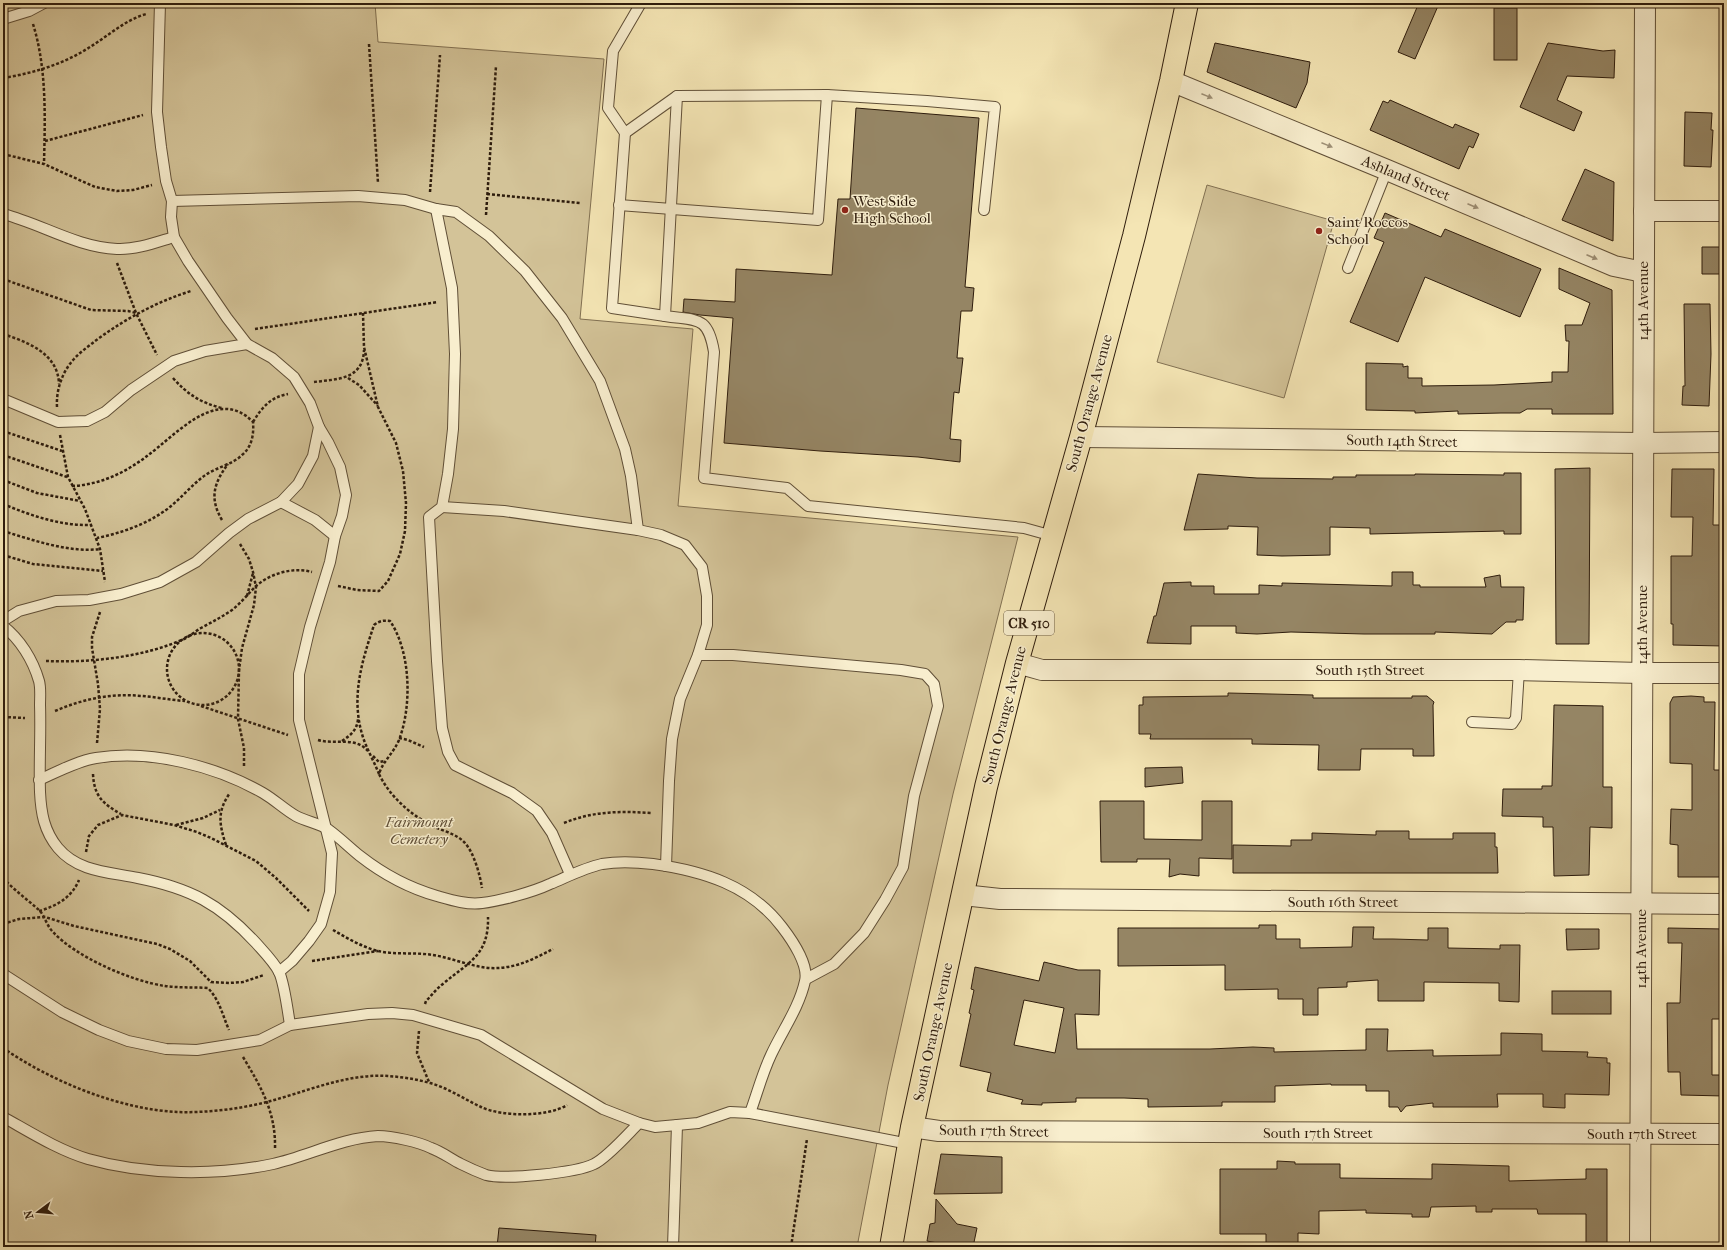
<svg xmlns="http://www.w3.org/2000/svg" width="1727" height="1250" font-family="'IM FELL French Canon',serif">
  <rect width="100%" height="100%" fill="#f4e5b4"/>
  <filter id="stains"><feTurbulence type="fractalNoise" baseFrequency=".005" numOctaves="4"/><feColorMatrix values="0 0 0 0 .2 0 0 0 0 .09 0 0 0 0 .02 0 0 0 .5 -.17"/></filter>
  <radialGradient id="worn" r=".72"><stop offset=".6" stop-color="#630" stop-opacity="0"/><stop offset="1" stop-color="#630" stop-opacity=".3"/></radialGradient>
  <g fill="#d3c398" stroke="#817052">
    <path d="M 3,3 L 375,3 L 378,42 L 604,59 L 580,319 L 693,329 L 678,506 L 1018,537 L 953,794 L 888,1085 L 857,1247 L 3,1247 Z"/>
    <path d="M 1207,185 L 1334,221 L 1284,398 L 1157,362 Z"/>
  </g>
  <g fill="#958564" stroke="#2f1d0d" fill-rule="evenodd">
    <path d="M 1418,5 L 1438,6 L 1415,59 L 1398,52 Z"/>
    <rect x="1494" y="8" width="23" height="52"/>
    <path d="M 1215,43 L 1310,62 L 1307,83 L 1296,108 L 1207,72 Z"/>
    <path d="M 1548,43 L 1603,51 L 1615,50 L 1614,78 L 1567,76 L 1557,100 L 1582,112 L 1574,131 L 1520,107 Z"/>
    <path d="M 1390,100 L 1453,128 L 1455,124 L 1479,134 L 1473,148 L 1469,146 L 1459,169 L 1370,130 L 1383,101 L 1388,103 Z"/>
    <path d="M 856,108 L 979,118 L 965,287 L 974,288 L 972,311 L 961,311 L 957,358 L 963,358 L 959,393 L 954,392 L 950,439 L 961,440 L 960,462 L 918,457 L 820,451 L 724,443 L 733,318 L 700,315 L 683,312 L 684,299 L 735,302 L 736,269 L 832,275 L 838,199 L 850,199 Z"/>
    <path d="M 1685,112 L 1712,113 L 1711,130 L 1713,130 L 1711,167 L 1684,166 Z"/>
    <path d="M 1585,169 L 1614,182 L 1613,241 L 1562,220 Z"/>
    <path d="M 1385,213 L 1441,237 L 1445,229 L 1541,269 L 1520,317 L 1425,277 L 1398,342 L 1350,322 L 1384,242 L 1374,238 Z"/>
    <path d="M 1702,247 L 1721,247 L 1722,250 L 1724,250 L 1724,274 L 1702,274 Z"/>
    <path d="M 1559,268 L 1612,290 L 1613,414 L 1552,414 L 1552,409 L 1527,409 L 1520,413 L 1501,413 L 1458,414 L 1458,411 L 1415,413 L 1415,411 L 1366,410 L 1366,363 L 1403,364 L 1403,367 L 1408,366 L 1408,378 L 1422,378 L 1422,386 L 1494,385 L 1552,382 L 1552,372 L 1568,372 L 1569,341 L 1566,341 L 1565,325 L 1582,325 L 1590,303 L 1559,289 Z"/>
    <path d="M 1684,304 L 1710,304 L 1711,354 L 1709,406 L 1682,405 L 1683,386 L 1685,386 Z"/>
    <path d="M 1590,468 L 1589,644 L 1556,644 L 1555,469 Z"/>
    <path d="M 1672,469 L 1714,469 L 1713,525 L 1724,525 L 1724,646 L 1673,645 L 1673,624 L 1671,624 L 1671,556 L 1692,556 L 1693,517 L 1671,517 Z"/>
    <path d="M 1504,473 L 1521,473 L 1521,534 L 1504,534 L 1504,531 L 1370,534 L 1370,528 L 1330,527 L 1330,555 L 1282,556 L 1257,555 L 1258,527 L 1228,526 L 1228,529 L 1184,530 L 1198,474 L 1257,478 L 1333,479 L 1333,477 L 1356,477 L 1356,475 L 1415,475 L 1415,474 L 1504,475 Z"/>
    <path d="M 1392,572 L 1413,572 L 1413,585 L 1420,585 L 1420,587 L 1486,587 L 1484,578 L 1500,575 L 1501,587 L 1524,587 L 1523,620 L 1516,620 L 1516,622 L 1506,622 L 1492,634 L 1435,632 L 1435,634 L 1364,634 L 1291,632 L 1257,634 L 1236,633 L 1236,626 L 1191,626 L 1191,644 L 1147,643 L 1154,616 L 1156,616 L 1164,583 L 1191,582 L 1191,586 L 1214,586 L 1214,594 L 1259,594 L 1259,585 L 1282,586 L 1282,583 L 1392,586 Z"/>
    <path d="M 1228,693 L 1313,695 L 1313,698 L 1412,698 L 1412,696 L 1427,696 L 1434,702 L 1433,705 L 1434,756 L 1413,756 L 1413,749 L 1361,749 L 1360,770 L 1318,770 L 1319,745 L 1252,744 L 1252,739 L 1150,739 L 1151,734 L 1139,734 L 1139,705 L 1143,705 L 1143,697 L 1228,696 Z"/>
    <path d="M 1691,696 L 1704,697 L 1704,702 L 1715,702 L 1714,770 L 1724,770 L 1724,877 L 1678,877 L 1678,845 L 1670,844 L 1671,809 L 1692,810 L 1692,764 L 1670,763 L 1670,703 L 1673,697 Z"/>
    <path d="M 1554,705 L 1603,706 L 1603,787 L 1612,787 L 1612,828 L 1590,827 L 1589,875 L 1554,876 L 1553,827 L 1543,827 L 1543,817 L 1502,816 L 1503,789 L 1542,789 L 1542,786 L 1552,786 Z"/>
    <path d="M 1182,767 L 1183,783 L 1145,787 L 1145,768 Z"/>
    <path d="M 1100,801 L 1144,801 L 1144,839 L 1202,840 L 1202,801 L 1232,801 L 1232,859 L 1199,858 L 1199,876 L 1180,874 L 1169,877 L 1170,859 L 1137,859 L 1137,862 L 1101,862 Z"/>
    <path d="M 1376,831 L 1409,831 L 1409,839 L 1453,839 L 1453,833 L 1495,833 L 1495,847 L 1497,847 L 1498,873 L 1233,873 L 1233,845 L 1291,846 L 1291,840 L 1312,840 L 1312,833 L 1376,835 Z"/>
    <path d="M 1259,925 L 1276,925 L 1276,939 L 1300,939 L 1300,948 L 1352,947 L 1353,927 L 1374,927 L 1373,939 L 1393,939 L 1428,940 L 1428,928 L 1448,928 L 1448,948 L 1500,949 L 1500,945 L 1520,945 L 1519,1002 L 1499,1001 L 1499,983 L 1424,982 L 1424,1001 L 1378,1001 L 1378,980 L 1347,982 L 1347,987 L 1318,988 L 1318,1015 L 1303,1015 L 1303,999 L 1278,999 L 1278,989 L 1225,990 L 1225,965 L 1118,966 L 1118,928 L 1259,928 Z"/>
    <path d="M 1668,928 L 1724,929 L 1724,943 L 1720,943 L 1720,1019 L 1712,1019 L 1712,1075 L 1724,1075 L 1724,1096 L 1681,1095 L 1680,1072 L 1668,1072 L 1667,1003 L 1680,1003 L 1682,943 L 1668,943 Z"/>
    <path d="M 1566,929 L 1599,929 L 1599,949 L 1567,950 Z"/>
    <path d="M 1044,962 L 1078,970 L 1100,970 L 1099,1015 L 1075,1014 L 1077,1049 L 1210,1049 L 1253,1047 L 1274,1048 L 1274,1052 L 1366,1050 L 1366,1029 L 1388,1029 L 1387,1051 L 1433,1050 L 1433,1056 L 1501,1055 L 1501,1033 L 1542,1034 L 1542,1051 L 1588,1052 L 1587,1057 L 1607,1058 L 1607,1063 L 1610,1063 L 1609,1095 L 1565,1094 L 1565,1108 L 1543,1107 L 1543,1094 L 1497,1094 L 1498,1107 L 1433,1107 L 1433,1103 L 1406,1106 L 1401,1112 L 1398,1107 L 1389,1107 L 1389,1091 L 1366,1091 L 1366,1085 L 1331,1085 L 1331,1084 L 1275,1086 L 1275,1102 L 1222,1102 L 1222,1106 L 1148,1107 L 1148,1099 L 1124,1098 L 1076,1098 L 1076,1102 L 1042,1103 L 1042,1105 L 1021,1104 L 1023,1100 L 987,1091 L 991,1073 L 960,1066 L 971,1014 L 969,1013 L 974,990 L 971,989 L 975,967 L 1039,981 ZM 1024,1000 L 1064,1008 L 1055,1053 L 1014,1045 Z"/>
    <rect x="1552" y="991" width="59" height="23"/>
    <path d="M 941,1154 L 1002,1157 L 1002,1193 L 934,1194 Z"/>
    <path d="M 1277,1161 L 1295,1162 L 1295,1164 L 1340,1164 L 1340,1178 L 1432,1179 L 1432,1164 L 1509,1166 L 1509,1181 L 1586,1179 L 1586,1169 L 1607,1169 L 1607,1247 L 1586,1247 L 1586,1214 L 1538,1214 L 1537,1209 L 1492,1209 L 1492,1212 L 1476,1212 L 1476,1206 L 1431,1207 L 1429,1217 L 1412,1217 L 1412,1214 L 1366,1213 L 1366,1210 L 1319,1211 L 1319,1234 L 1298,1233 L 1298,1247 L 1266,1247 L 1266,1234 L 1220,1234 L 1220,1169 L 1277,1169 Z"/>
    <path d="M 936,1199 L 957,1224 L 977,1228 L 973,1247 L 958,1247 L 927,1241 L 930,1224 L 935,1223 Z"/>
    <path d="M 499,1228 L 596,1235 L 595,1247 L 497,1247 Z"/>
  </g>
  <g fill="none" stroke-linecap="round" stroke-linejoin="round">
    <g stroke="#604f37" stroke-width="12">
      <g id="service">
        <path d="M 160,3 L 157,112 L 161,147 L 166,181 L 172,201 L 171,217 L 174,237 L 188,261 L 227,318 L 247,344 L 272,358 L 294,377 L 310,403 L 319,427 L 328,442 L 340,467 L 346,495 L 342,516 L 335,536 L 330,562 L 310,627 L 299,674 L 299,720 L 332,853 L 330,892 L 321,924 L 309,941 L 292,961 L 279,972"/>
        <path d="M 641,3 L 613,51 L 608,108 L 625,133 L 612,308 L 665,316"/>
        <path d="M 3,19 L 29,11 L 44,3"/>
        <path d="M 677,96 L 665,316 C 697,321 708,315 714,352 L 704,478 L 787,488 L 808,506 L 1024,528 L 1053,536"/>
        <path d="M 625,133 L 677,96 L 827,95 L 927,101 L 995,107 L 984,210"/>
        <path d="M 172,201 L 358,196 L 405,200 L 436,209 L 456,212 L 489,236 L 525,271 L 562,318 L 600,381 L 625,449 L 631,476 L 638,530"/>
        <path d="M 619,205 L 818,220 L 827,95"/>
        <path d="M 436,209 L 452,288 L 455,354 L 453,429 L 448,474 L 442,507 L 429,517 L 437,661 L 442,728 L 448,752 L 455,765 L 512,793 L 537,811 L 552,833 L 570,874"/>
        <path d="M 3,214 C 42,224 76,247 117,249 C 136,250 157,242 174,237"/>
        <path d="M 1348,268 L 1387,170"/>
        <path d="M 3,399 L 58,422 L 87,421 L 105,412 L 131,390 L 174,361 L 205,351 L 247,344"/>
        <path d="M 319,427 L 313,456 L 298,484 L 281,502 L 315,520 L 335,536"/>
        <path d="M 442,507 L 504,511 L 638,530 L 661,535 L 685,545 L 702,567 L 707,596 L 707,625 L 698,655 L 680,699 L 672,739 L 669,781 L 666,866"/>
        <path d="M 3,621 L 19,611 L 56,601 L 89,600 L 121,594 L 160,582 L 196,562 L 229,533 L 248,519 L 281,502"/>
        <path d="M 3,626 C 20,639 33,660 39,681 C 41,688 40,697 40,705 C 41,734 39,763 40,792 C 41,813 44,831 58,848 C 78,872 109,872 138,878 C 190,888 220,904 256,943 C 264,952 274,962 279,972 C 284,982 288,1012 290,1025"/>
        <path d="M 698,655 L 733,655 L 901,670 L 925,674 L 934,684 L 938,706 L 914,796 L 903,867 L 885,900 L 864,933 L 834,964 L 806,979"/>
        <path d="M 1472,722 L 1512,724 L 1516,718 L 1519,670"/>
        <path d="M 39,780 C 57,772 77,761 96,758 C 150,749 216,766 263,793 C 275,800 285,810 296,816 C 307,822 320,823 329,830 C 340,838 350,848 360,856 C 383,874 409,888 437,896 C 451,900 467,905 482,903 C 500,901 533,892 550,884 C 567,877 584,868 602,864 C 619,861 636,862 653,864 C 703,871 750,885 782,927 C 792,940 809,965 805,981 C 799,1008 782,1031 771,1055 C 762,1074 757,1094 750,1113"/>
        <path d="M 3,974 L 62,1012 L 99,1030 L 128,1041 L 166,1049 L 197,1050 L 260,1040 L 290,1025 L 368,1014 L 392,1013 L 413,1015 L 481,1035 L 603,1109 L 639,1123 L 655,1127 L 677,1125 L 698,1123 L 730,1112 L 750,1113 L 909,1144"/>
        <path d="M 3,1117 C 30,1132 58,1150 88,1159 C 144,1175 217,1176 273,1164 C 308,1156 342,1138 378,1136 C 392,1136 419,1142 431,1148 C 442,1152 451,1159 461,1164 C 469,1168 478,1172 486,1175 C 505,1180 576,1173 594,1164 C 607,1158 628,1134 639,1123"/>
        <path d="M 673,1247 L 677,1125"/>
      </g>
    </g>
    <g stroke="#604f37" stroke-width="22">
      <g id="minor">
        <path d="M 1171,81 L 1387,170 L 1614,266 L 1643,272"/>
        <path d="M 1644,211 L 1724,211"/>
        <path d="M 1081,437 L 1643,443 L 1724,442"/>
        <path d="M 1017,663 L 1042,670 L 1519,670 L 1641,673 L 1724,673"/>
        <path d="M 963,895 L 1000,899 L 1724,904"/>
        <path d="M 912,1127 L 939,1131 L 1724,1134"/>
        <path d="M 1640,1247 L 1645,3"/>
      </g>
    </g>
    <g stroke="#2f1d0d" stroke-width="24">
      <path id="primary" d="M 891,1247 L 912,1127 L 986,787 L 1017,663 L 1081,437 L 1134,236 L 1171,81 L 1187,3"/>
    </g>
    <g stroke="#2f1d0d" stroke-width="2.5" stroke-dasharray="3 2" stroke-linecap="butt">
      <path d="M 33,24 C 47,69 45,118 44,164"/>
      <path d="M 369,44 L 378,183"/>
      <path d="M 3,78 C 34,73 64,64 90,47 C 108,36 125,20 146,14"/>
      <path d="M 45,141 L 143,115"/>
      <path d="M 3,154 L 44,164 L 95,187 L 117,191 L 133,190 L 152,185"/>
      <path d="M 430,192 L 440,55"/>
      <path d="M 487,194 L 580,203"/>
      <path d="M 486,215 L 496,66"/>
      <path d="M 117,263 L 136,313 L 157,355"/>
      <path d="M 3,279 L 91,310 L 128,311 L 136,313"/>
      <path d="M 255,329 L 438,302"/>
      <path d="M 3,334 C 27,342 58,353 59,384"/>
      <path d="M 173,378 C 187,394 201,403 222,408"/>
      <path d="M 348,378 L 359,385 L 378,406"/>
      <path d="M 314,382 C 337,379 363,380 364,350"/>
      <path d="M 57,407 C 56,390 62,372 74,359 C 80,352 88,347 95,341 C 125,319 156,302 191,291"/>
      <path d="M 253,422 C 262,407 271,397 288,394"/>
      <path d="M 3,431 L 62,451"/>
      <path d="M 60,435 L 68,477 L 85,509 L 100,549 L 105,582"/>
      <path d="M 3,455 L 67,477"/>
      <path d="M 3,480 L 37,493 L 80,501"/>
      <path d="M 72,486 C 99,485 125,473 147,456 C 175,436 217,385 253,422 C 254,434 252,447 242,455 C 233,464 218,467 207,474 C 192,484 181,499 166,510 C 145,525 121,533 97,538"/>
      <path d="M 3,504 C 32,516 61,526 92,525"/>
      <path d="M 222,520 C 209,498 214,483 228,464"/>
      <path d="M 3,531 C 33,540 69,553 100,549"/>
      <path d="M 240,544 L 249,559 L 253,572 L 256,587 L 254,605 L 242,648 L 239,670 L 238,719 L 244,748 L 244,767"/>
      <path d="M 3,555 L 33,564 L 103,571"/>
      <path d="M 338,586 L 357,590 L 379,591 L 388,581 L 400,554 L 405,531 L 406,503 L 403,471 L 396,443 L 378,407 L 364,347 L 363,313"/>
      <path d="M 247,596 L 253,573"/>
      <circle cx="203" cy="669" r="36"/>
      <path d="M 46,661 C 90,663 146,657 186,638 C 191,635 196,631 201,628 C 212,622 222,617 232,610 C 241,603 248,594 256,586 C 271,573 293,567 312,572"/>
      <path d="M 201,706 L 288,735"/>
      <path d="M 55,711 C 83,699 111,693 142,696 C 156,697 170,700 185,701"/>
      <path d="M 3,717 L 25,718"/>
      <path d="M 399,738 L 408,740 L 424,747"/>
      <path d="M 318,740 C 335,745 355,736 368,751"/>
      <path d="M 342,741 C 351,735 357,730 358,719"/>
      <path d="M 97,743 L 100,709 L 98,684 L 92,648 L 92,637 L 100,612"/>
      <path d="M 373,756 L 379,762 L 385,761"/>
      <path d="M 93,774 C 94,796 103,804 121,814"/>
      <path d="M 379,774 C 374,761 366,748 362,734 C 351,696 362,661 374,625 C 379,621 383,620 390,621 C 411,652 412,706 399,740 C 393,754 383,761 379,774 C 390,797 411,815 434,827 C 444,831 456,834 464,842 C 474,852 480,875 482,888"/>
      <path d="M 564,823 C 593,811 621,811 651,813"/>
      <path d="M 176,825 L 203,818 L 220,810"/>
      <path d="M 226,845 C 219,824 217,811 230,793"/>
      <path d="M 86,852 L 89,836 L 98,825 L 122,815 L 174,825 L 197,832 L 211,838 L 256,861 L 276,878 L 309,911"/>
      <path d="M 3,878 C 14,890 28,900 40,911 C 45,917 47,926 53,932 C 76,957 131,981 165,986 C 179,988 193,987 208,988 C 220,1001 222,1014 229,1030"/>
      <path d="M 39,911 C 57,906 72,897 79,880"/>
      <path d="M 3,924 L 19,919 L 45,917 L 74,926 L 157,944 L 170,949 L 190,961 L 211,982 L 229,983 L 243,982 L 264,975"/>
      <path d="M 333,930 C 347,938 362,947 378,951 C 395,955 415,952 433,955 C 458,959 481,972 507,967 C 523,965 539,956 553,949"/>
      <path d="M 312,961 L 378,951"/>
      <path d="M 425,1004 L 426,1001 C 432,995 437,988 444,983 C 469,962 489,955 488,917"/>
      <path d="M 419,1031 L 417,1053 L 429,1082"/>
      <path d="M 3,1048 C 51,1081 118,1109 177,1112 C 207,1113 239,1109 267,1102 C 305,1092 348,1073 388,1076 C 402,1077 416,1079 430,1083 C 448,1088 464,1099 481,1107 C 502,1117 548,1117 567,1105"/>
      <path d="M 243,1057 C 261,1087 276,1112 275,1149"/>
      <path d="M 791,1247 L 807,1139"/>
    </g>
    <use href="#service" stroke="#f8eece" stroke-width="10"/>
    <use href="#minor" stroke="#f8eece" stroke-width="20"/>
    <use href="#primary" stroke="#f4e5b4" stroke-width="22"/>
  </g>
  <defs><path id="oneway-solid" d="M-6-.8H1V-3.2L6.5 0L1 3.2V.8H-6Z"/></defs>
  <g fill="#9e9077">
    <use href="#oneway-solid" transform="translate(1207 96) rotate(22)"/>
    <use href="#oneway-solid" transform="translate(1327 145) rotate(22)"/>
    <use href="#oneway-solid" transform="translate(1473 206) rotate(23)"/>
    <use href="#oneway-solid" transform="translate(1592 257) rotate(23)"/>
  </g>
  <g fill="#8f2418" stroke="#f8eece" stroke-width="1.5">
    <circle cx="845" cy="210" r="4"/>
    <circle cx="1319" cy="231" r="4"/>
  </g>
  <g text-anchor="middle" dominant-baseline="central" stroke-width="3" stroke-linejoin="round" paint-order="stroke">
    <rect fill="#f8eece" stroke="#6b5c47" stroke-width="1" x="1004" y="611" width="50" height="24" rx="3"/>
    <g font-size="14" font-weight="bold" fill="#2f1d0d">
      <text x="1029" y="623">CR 510</text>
    </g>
    <g font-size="15" fill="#2f1d0d" stroke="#f8eece">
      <text transform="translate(1406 178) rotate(23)">Ashland Street</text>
      <text transform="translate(1643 301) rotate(-90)">14th Avenue</text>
      <text transform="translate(1089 403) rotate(-75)">South Orange Avenue</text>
      <text transform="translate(1402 441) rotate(1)">South 14th Street</text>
      <text transform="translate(1642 625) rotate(-90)">14th Avenue</text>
      <text x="1370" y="670">South 15th Street</text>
      <text transform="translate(1004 715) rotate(-76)">South Orange Avenue</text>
      <text x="1343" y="902">South 16th Street</text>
      <text transform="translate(1641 949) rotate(-90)">14th Avenue</text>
      <text transform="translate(933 1032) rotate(-78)">South Orange Avenue</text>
      <text transform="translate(994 1131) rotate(1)">South 17th Street</text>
      <text x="1318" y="1133">South 17th Street</text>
      <text x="1642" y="1134">South 17th Street</text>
    </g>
    <g font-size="15" fill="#2f1d0d" stroke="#f8eece" text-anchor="start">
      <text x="853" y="201">West Side<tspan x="853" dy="17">High School</tspan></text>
      <text x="1327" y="222">Saint Roccos<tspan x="1327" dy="17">School</tspan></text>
    </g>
    <g font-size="15" font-style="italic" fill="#604f37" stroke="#f8eece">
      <text x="419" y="822">Fairmount<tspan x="419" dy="17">Cemetery</tspan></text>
    </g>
  </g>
  <rect width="1727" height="1250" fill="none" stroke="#f4e5b4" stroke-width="16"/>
  <rect x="4" y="4" width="1719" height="1242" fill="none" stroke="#2f1d0d" stroke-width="2"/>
  <rect x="8" y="8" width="1711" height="1234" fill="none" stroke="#2f1d0d"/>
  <g transform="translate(38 1212) rotate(254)" stroke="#f8eece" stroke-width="3" paint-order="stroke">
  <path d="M0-3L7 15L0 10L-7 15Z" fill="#2f1d0d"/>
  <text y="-6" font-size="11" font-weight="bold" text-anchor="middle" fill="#2f1d0d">N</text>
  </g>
  <rect width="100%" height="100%" filter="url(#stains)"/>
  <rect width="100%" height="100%" fill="url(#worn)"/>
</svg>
